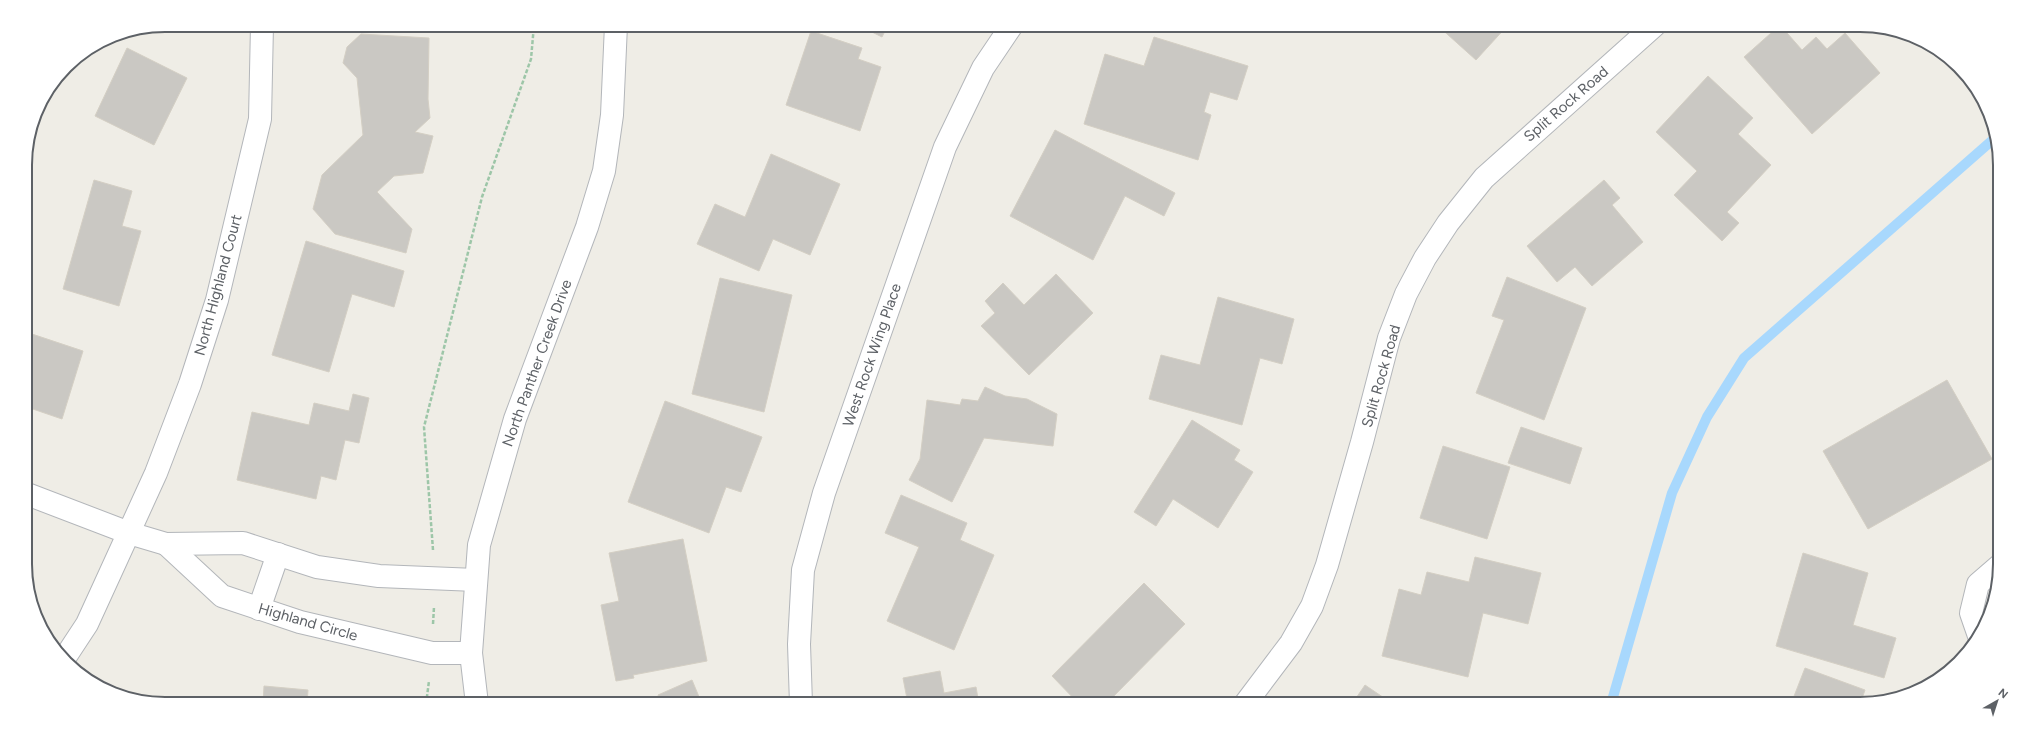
<svg xmlns="http://www.w3.org/2000/svg" width="2025" height="729" font-family="Figtree,sans-serif">
  <rect width="100%" height="100%" fill="#efede6"/>
  <g fill="none" stroke-linecap="round" stroke-linejoin="round">
    <path stroke="#a8d8fd" stroke-width="10" d="M 1611,704 L 1672,493 L 1707,417 L 1744,358 L 1996,137"/>
  </g>
  <g fill="#cac8c3" stroke="#d4cfc4">
    <path d="M 858,25 L 888,25 L 882,37 Z"/>
    <path d="M 1437,25 L 1508,25 L 1476,60 Z"/>
    <path d="M 1780,25 L 1802,50 L 1816,37 L 1827,49 L 1845,33 L 1880,73 L 1812,134 L 1744,57 Z"/>
    <path d="M 811,31 L 862,48 L 858,59 L 881,67 L 860,131 L 786,105 Z"/>
    <path d="M 361,34 L 429,38 L 428,99 L 430,118 L 415,132 L 433,136 L 423,173 L 394,176 L 377,192 L 412,229 L 406,253 L 335,234 L 313,209 L 322,175 L 363,135 L 357,78 L 343,63 L 347,47 Z"/>
    <path d="M 1154,37 L 1248,66 L 1237,100 L 1210,92 L 1204,112 L 1211,115 L 1198,160 L 1084,124 L 1105,54 L 1144,66 Z"/>
    <path d="M 127,48 L 187,78 L 154,145 L 95,116 Z"/>
    <path d="M 1708,76 L 1753,118 L 1738,134 L 1771,165 L 1727,212 L 1739,223 L 1722,241 L 1674,195 L 1697,171 L 1656,132 Z"/>
    <path d="M 1055,130 L 1175,193 L 1164,216 L 1125,196 L 1093,260 L 1010,216 Z"/>
    <path d="M 771,154 L 840,184 L 810,255 L 773,239 L 759,271 L 697,244 L 715,204 L 745,217 Z"/>
    <path d="M 94,180 L 132,191 L 122,226 L 141,231 L 119,306 L 63,289 Z"/>
    <path d="M 1604,180 L 1620,198 L 1612,205 L 1643,242 L 1592,286 L 1575,267 L 1557,282 L 1527,246 Z"/>
    <path d="M 306,241 L 404,271 L 394,307 L 352,294 L 329,372 L 272,355 Z"/>
    <path d="M 1056,274 L 1093,313 L 1029,375 L 981,326 L 995,313 L 985,301 L 1003,283 L 1024,305 Z"/>
    <path d="M 1507,277 L 1586,308 L 1544,420 L 1476,393 L 1504,320 L 1492,316 Z"/>
    <path d="M 720,278 L 792,295 L 764,412 L 692,394 Z"/>
    <path d="M 1218,297 L 1294,319 L 1282,364 L 1260,358 L 1242,425 L 1149,399 L 1161,355 L 1200,365 Z"/>
    <path d="M 26,332 L 83,351 L 62,419 L 27,407 Z"/>
    <path d="M 1947,380 L 1992,459 L 1868,529 L 1823,451 Z"/>
    <path d="M 985,387 L 1005,396 L 1027,399 L 1057,414 L 1053,446 L 984,438 L 952,502 L 909,480 L 920,459 L 927,400 L 960,405 L 962,399 L 978,401 Z"/>
    <path d="M 353,394 L 369,398 L 359,443 L 345,440 L 336,480 L 321,476 L 316,499 L 237,480 L 252,412 L 309,425 L 314,403 L 349,411 Z"/>
    <path d="M 665,401 L 762,437 L 741,492 L 726,487 L 709,533 L 628,502 Z"/>
    <path d="M 1192,420 L 1240,450 L 1234,460 L 1253,472 L 1218,528 L 1173,499 L 1156,526 L 1134,512 Z"/>
    <path d="M 1521,427 L 1582,448 L 1570,484 L 1508,463 Z"/>
    <path d="M 1443,446 L 1510,467 L 1487,539 L 1420,518 Z"/>
    <path d="M 901,495 L 967,523 L 960,540 L 994,555 L 954,650 L 887,621 L 919,547 L 885,533 Z"/>
    <path d="M 683,539 L 707,661 L 633,675 L 634,678 L 616,681 L 601,605 L 619,601 L 609,553 Z"/>
    <path d="M 1803,553 L 1868,573 L 1853,625 L 1896,638 L 1884,678 L 1776,646 Z"/>
    <path d="M 1475,557 L 1541,573 L 1528,624 L 1483,613 L 1468,677 L 1382,656 L 1399,589 L 1421,595 L 1427,572 L 1469,582 Z"/>
    <path d="M 1144,583 L 1185,624 L 1106,704 L 1079,704 L 1052,676 Z"/>
    <path d="M 1805,668 L 1865,690 L 1860,704 L 1791,704 Z"/>
    <path d="M 940,671 L 944,693 L 976,687 L 979,704 L 908,704 L 903,678 Z"/>
    <path d="M 692,680 L 702,704 L 661,704 L 658,695 Z"/>
    <path d="M 1365,685 L 1393,704 L 1352,704 Z"/>
    <path d="M 264,686 L 308,690 L 307,704 L 263,704 Z"/>
  </g>
  <g fill="none" stroke-linecap="round" stroke-linejoin="round">
    <g stroke="#b3b6ba" stroke-width="24">
      <g id="minor">
        <path d="M 27,494 L 129,533 L 166,544 L 243,543 L 317,567 L 379,576 L 476,580"/>
        <path d="M 166,544 L 222,596 L 300,622 L 432,653 L 471,653"/>
        <path d="M 259,609 L 278,554"/>
        <path d="M 1979,636 L 1971,613 L 1978,584 L 2000,565"/>
        <path d="M 64,659 L 87,624 L 156,473 L 190,384 L 217,300 L 260,119 L 262,25"/>
        <path d="M 477,704 L 471,653 L 479,545 L 515,419 L 587,227 L 604,171 L 612,115 L 616,25"/>
        <path d="M 801,704 L 799,644 L 803,570 L 824,493 L 945,147 L 983,68 L 1012,25"/>
        <path d="M 1245,704 L 1291,643 L 1312,606 L 1327,565 L 1362,442 L 1389,338 L 1406,294 L 1425,258 L 1448,223 L 1484,178 L 1655,25"/>
      </g>
    </g>
    <g stroke="#9dc6a8" stroke-width="2.5" stroke-dasharray="4 2" stroke-linecap="butt">
      <path d="M 433,550 L 424,427 L 482,197 L 531,59 L 534,25"/>
      <path d="M 433,624 L 434,607"/>
      <path d="M 426,704 L 429,681"/>
    </g>
    <use href="#minor" stroke="#fff" stroke-width="22"/>
  </g>
  <g text-anchor="middle" dominant-baseline="central" stroke-width="4" stroke-linejoin="round" paint-order="stroke">
    <g font-size="15" fill="#5d6166" stroke="#fff">
      <text transform="translate(1566 104) rotate(-41)">Split Rock Road</text>
      <text transform="translate(218 285) rotate(-75)">North Highland Court</text>
      <text transform="translate(872 355) rotate(-71)">West Rock Wing Place</text>
      <text transform="translate(537 363) rotate(-70)">North Panther Creek Drive</text>
      <text transform="translate(1381 376) rotate(-74)">Split Rock Road</text>
      <text transform="translate(308 622) rotate(16)">Highland Circle</text>
    </g>
  </g>
  <path d="M0 0H2025V729H0ZM165 32H1860A133 133 0 0 1 1993 165V564A133 133 0 0 1 1860 697H165A133 133 0 0 1 32 564V165A133 133 0 0 1 165 32Z" fill="#fff" fill-rule="evenodd"/>
  <path fill="none" stroke="#5d6166" stroke-width="2" d="M165 32H1860A133 133 0 0 1 1993 165V564A133 133 0 0 1 1860 697H165A133 133 0 0 1 32 564V165A133 133 0 0 1 165 32Z"/>
  <g transform="translate(1997 701) rotate(39)" stroke="#ffffff" stroke-width="3" paint-order="stroke">
  <path d="M0-3L7 15L0 10L-7 15Z" fill="#5d6166"/>
  <text y="-6" font-size="11" font-weight="bold" text-anchor="middle" fill="#5d6166">N</text>
  </g>
</svg>
